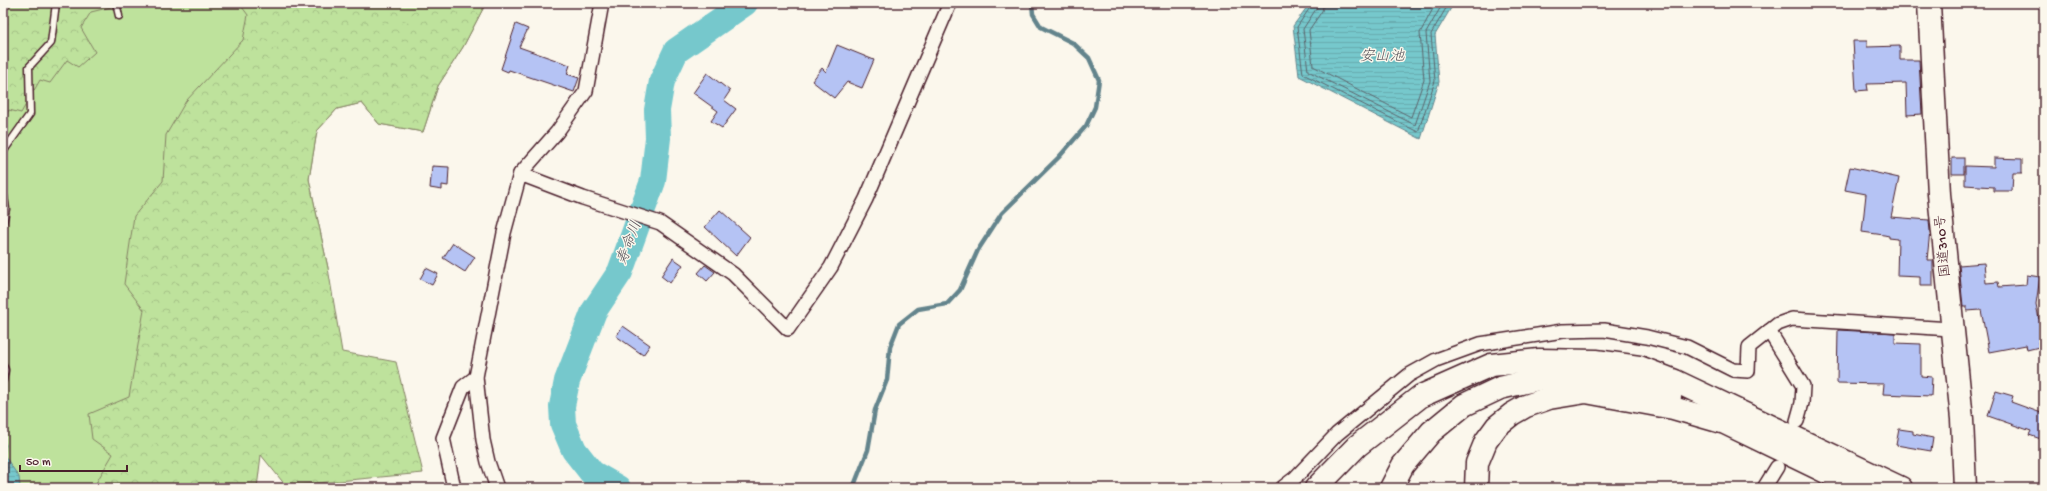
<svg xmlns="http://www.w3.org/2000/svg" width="2047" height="491" font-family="'Gochi Hand','Klee One',sans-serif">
  <defs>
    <pattern id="forest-crowns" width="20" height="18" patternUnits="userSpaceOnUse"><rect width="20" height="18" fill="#bee29c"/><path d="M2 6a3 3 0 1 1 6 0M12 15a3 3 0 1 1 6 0" fill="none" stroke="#a5c187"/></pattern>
    <pattern id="water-rules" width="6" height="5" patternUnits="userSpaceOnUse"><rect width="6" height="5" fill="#76c8cc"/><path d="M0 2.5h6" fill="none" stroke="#68abaf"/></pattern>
  </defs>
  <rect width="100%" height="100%" fill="#fbf7ec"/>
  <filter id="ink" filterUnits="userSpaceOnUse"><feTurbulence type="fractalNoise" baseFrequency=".025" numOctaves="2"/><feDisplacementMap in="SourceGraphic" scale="8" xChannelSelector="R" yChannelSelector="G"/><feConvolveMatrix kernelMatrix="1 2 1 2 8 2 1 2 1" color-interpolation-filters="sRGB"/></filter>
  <g filter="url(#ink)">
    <path fill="#bee29c" stroke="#848064" d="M 3,3 L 486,3 L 463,47 L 438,86 L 423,132 L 379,124 L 362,103 L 337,109 L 317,131 L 309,179 L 328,268 L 222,488 L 3,488 Z"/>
    <g fill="url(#forest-crowns)" stroke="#848064">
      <path d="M 14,3 L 111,3 L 111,7 L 91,12 L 81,28 L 95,52 L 78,67 L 67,60 L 50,83 L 40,80 L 21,113 L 9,110 L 3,120 L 3,11 Z"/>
      <path d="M 239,3 L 486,3 L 463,47 L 438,86 L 423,132 L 379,124 L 362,103 L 337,109 L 317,131 L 309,179 L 328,268 L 342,352 L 396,362 L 423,473 L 286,486 L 261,455 L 257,488 L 95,488 L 96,483 L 113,454 L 92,439 L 89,414 L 129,397 L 144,310 L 124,284 L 134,216 L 163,181 L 166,135 L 186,101 L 243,40 L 248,15 Z"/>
    </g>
    <g fill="url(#water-rules)" stroke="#64848c">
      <path d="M 1310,3 L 1454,3 L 1435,35 L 1439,82 L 1421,139 L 1299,76 L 1293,26 Z"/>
      <path d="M 3,439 L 6,445 L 4,455 L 19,477 L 20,486 L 18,488 L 3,488 Z"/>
    </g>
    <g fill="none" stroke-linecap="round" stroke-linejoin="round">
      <g stroke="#5c636b" stroke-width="1">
        <path d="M 1313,3 L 1297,27 L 1303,74 L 1418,132 L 1435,81 L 1431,34 L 1449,3"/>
        <path d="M 1318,3 L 1316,9 L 1303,29 L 1308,71 L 1415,125 L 1430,81 L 1426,33 L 1443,3"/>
        <path d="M 1324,3 L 1322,11 L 1309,30 L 1313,66 L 1411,117 L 1424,80 L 1420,33 L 1436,3"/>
      </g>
      <path stroke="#64848c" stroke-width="4.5" d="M 853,488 L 868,450 L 875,410 L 887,380 L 890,347 L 899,324 L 918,309 L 947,304 L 960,290 L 978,250 L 1002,213 L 1059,157 L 1086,126 L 1095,107 L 1099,80 L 1089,58 L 1073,43 L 1041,27 L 1033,14 L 1032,3"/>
      <path stroke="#76c8cc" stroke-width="26" d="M 618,488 L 592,473 L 574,450 L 563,424 L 562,406 L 567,381 L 594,311 L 620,272 L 653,181 L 658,138 L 657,110 L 662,81 L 676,51 L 745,3"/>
    </g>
    <g fill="#b5c3f4" stroke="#4a1f2b">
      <path d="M 516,24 L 528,29 L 519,47 L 570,65 L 567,74 L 579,78 L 574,92 L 509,70 L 508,72 L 501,69 Z"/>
      <path d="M 1853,41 L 1867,41 L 1867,47 L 1900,46 L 1900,60 L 1919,60 L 1922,114 L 1907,115 L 1906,83 L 1867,84 L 1868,90 L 1856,91 Z"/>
      <path d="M 837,45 L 874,60 L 862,88 L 847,82 L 834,98 L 812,81 L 822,68 L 826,72 Z"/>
      <path d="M 707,73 L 730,91 L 724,100 L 736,109 L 722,128 L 711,121 L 718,111 L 693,93 Z"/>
      <rect x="1952" y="158" width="12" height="16"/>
      <path d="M 1994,158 L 2022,159 L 2022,173 L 2013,173 L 2012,191 L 1994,191 L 1994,187 L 1965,185 L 1965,166 L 1994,167 Z"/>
      <path d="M 432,166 L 449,167 L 448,186 L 442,185 L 442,190 L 430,188 Z"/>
      <path d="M 1850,167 L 1899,178 L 1891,217 L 1929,220 L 1930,231 L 1927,260 L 1933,260 L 1933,286 L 1920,286 L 1920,277 L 1897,276 L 1898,239 L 1889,238 L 1889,236 L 1884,235 L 1862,232 L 1866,194 L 1845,190 Z"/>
      <path d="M 720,210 L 750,237 L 736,256 L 705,227 Z"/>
      <path d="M 453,243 L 475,257 L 465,272 L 443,258 Z"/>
      <path d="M 673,258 L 683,265 L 670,283 L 661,276 Z"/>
      <path d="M 1984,263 L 1986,283 L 1998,282 L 1999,287 L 2026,285 L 2027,275 L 2040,277 L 2036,304 L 2039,319 L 2042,319 L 2044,341 L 2038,342 L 2039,347 L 2027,350 L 2026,345 L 1989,352 L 1981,310 L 1967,311 L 1967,307 L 1963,307 L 1959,265 Z"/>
      <path d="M 705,265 L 715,272 L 707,281 L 698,273 Z"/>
      <path d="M 426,268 L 438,274 L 432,285 L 420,279 Z"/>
      <path d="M 623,326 L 650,345 L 643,355 L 616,336 Z"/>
      <path d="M 1838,330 L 1895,333 L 1895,343 L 1921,344 L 1921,376 L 1932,377 L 1931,396 L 1883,394 L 1884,384 L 1837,383 Z"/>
      <path d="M 1996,391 L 2013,396 L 2011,402 L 2044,414 L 2044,440 L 2029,435 L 2031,431 L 1988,416 Z"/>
      <path d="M 1899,429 L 1913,431 L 1913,434 L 1933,438 L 1931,451 L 1896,445 Z"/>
    </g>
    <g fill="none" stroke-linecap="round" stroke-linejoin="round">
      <g stroke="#4a1f2b" stroke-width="9">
        <g id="service">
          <path d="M 116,3 L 119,16"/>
          <path d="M 3,6 L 7,3"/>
          <path d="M 3,152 L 30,114 L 29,67 L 51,43 L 56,3"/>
          <path d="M 3,191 L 6,209 L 3,223"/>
          <path d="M 3,365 L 5,370 L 3,380"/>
        </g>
      </g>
      <g stroke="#4a1f2b" stroke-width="16">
        <g id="minor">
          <path d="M 520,174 L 583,198 L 660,223 L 733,274 L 788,329 L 831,267 L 866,199 L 950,3"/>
          <path d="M 1769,331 L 1803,386 L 1802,403 L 1797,421"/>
          <path d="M 454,488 L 443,438 L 463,387 L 476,377"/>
          <path d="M 497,488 L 488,462 L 483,440 L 476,377 L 504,233 L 520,174 L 557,132 L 586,91 L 602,3"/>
          <path d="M 1282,488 L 1295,478 L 1337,434 L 1409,375 L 1436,360 L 1480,344 L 1563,331 L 1604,330 L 1647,337 L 1687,347 L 1733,370 L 1748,371 L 1749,347 L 1778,324 L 1792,319 L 1951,329"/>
          <path d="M 1764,488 L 1777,467"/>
        </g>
      </g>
      <g stroke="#4a1f2b" stroke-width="25">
        <path id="trunk" d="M 1929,3 L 1939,194 L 1962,419 L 1965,488"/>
      </g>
      <g stroke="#4a1f2b" stroke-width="25">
        <g id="motorway">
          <path d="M 1316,488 L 1357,446 L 1421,396 L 1491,365 L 1539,360 L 1596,361 L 1639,367 L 1675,381 L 1901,488"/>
          <path d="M 1391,488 L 1403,465 L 1431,432 L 1464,405 L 1500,388 L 1547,377 L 1585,374 L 1638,384 L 1670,396"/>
          <path d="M 1476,488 L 1477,463 L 1486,441 L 1497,426 L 1512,414 L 1526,406 L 1549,398 L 1586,392 L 1673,408 L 1725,423 L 1859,488"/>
        </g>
      </g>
      <use href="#service" stroke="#fbf7ec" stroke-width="6"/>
      <use href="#minor" stroke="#fbf7ec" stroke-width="13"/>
      <use href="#trunk" stroke="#fbf7ec" stroke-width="22"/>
      <use href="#motorway" stroke="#fbf7ec" stroke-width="22"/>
    </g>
  </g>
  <g text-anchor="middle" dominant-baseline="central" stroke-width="3" stroke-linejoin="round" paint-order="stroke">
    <g font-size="14" fill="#4a1f2b" stroke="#fbf7ec">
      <text transform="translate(1944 246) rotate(-95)">国道310号</text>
    </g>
    <g font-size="15" font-style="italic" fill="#57525b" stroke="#fbf7ec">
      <text x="1382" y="57">安山池</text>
      <text transform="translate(630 243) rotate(-70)">寿命川</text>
    </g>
  </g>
  <rect width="2047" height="491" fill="none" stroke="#fbf7ec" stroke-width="16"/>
  <rect x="8" y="8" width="2031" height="475" fill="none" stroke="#4a1f2b" stroke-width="1.5" filter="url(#ink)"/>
  <path d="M20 465v6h107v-6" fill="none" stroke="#4a1f2b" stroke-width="2"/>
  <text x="26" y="465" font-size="12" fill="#4a1f2b" stroke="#fbf7ec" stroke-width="3" paint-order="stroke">50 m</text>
</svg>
